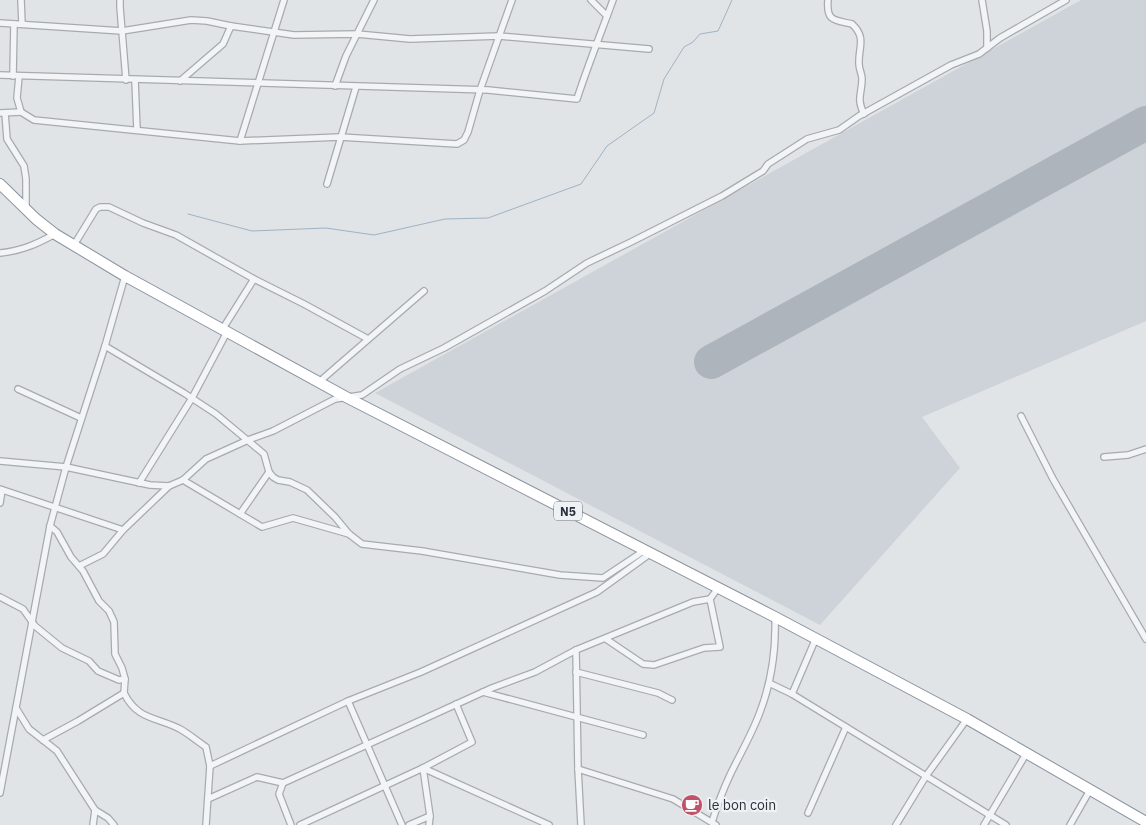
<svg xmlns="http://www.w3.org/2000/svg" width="1146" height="825" font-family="'IBM Plex Sans',sans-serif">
  <rect width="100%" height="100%" fill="#e0e4e7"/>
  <path fill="#ced3d9" d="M 1081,0 L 1146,0 L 1146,321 L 922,417 L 960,468 L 820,625 L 375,393 Z"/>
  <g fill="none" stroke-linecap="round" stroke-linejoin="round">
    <path stroke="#9fb3c4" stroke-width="1" d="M 188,214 L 252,231 L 326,228 L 374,235 L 445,219 L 488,218 L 581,184 L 607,146 L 654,113 L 664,79 L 684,47 L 693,42 L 700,34 L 718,31 L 732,0"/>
    <path stroke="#aeb4bb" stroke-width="34" d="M 711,362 L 1146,123"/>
    <g stroke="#a6abb1" stroke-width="8">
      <g id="street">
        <path d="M 21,0 L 22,24"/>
        <path d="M 120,0 L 120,7 L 126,80"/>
        <path d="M 591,0 L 607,16"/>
        <path d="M 828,0 C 826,22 835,20 852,24 C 867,38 858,48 859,64 C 859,69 862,74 862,79 C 862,94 856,98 864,114"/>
        <path d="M 982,0 L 987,31 L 987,48"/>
        <path d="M 0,23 L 122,31 L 191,20 L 207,21 L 231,26"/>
        <path d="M 0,75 L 488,90 L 577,99 C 588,65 601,33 613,0"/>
        <path d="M 13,76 L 14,24"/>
        <path d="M 19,76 L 17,98 L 21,112 L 34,120 L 240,141 L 340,137 L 457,144 L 464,140 L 468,132 L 480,90 L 512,0"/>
        <path d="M 135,80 L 137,130"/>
        <path d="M 180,81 L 223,44 L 231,26 L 294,35 L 357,34 L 410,39 L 499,36 L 649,49"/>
        <path d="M 335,86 L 346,56 L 374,0"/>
        <path d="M 0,113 L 21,112"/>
        <path d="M 5,113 L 7,139 L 24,166 L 26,179 L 26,208"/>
        <path d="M 240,141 L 284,0"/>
        <path d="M 327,184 L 356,87"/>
        <path d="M 74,245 L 96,209 L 100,207 L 109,207 L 143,223 L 176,235 L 254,279 L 304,304 L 368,339"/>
        <path d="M 0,253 C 21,251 37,244 55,234"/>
        <path d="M 222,330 L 254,279"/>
        <path d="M 105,346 L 184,393 L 216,414 L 264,454 L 269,472 L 273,477 L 278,480 L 290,482 L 307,490 L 335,517 L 349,534 L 362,544 L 422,551 L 560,575 L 603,578 L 645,550"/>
        <path d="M 319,382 L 424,291"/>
        <path d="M 18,389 L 81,418"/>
        <path d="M 1021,416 L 1053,479 L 1146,639"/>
        <path d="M 1104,457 L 1128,455 L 1146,449"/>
        <path d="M 0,461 L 66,467 L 150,485 L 169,486 L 183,480 L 206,459 L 248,440 L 273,431 L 335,399 L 362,395 L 400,369 L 444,348 L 545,291 L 587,263 L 631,242 L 722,196 L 763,171 L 768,164 L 807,139 L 839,130 L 859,116 L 951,65 L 979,54 L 1000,38 L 1066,0"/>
        <path d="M 183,480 L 262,527 L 293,518 L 349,534"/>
        <path d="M 139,483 L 192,398 L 227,332"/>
        <path d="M 0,489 L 123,530"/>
        <path d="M 0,503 L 2,490"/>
        <path d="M 240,514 L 269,472"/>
        <path d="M 79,566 L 103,554 L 123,530 L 169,486"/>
        <path d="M 0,597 L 23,609 L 35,626 L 62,648 L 89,661 L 98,671 L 119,680 L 125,679"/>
        <path d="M 816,638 L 792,694 L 1006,825"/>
        <path d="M 606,639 L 643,664 L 654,665 L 704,648 L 720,647 L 710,599"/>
        <path d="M 576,650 L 578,769 L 581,825"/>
        <path d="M 576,672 L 658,693 L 672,700"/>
        <path d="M 769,683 L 792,694"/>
        <path d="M 483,692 L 643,735"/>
        <path d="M 124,693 C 137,720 157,717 180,729 C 189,734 197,741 206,747 L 210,766 L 206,825"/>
        <path d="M 348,701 L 402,825"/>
        <path d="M 16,708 L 29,729 L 57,751 L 95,810 L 108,818 L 114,825"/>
        <path d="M 43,740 L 78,721 L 124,693 L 125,679 L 122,668 L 115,654 L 114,622 L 109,611 L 99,601 L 83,571 L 71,557 L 57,532 L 50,526"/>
        <path d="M 210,766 L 348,701 L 421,672 L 597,592 L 651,553"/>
        <path d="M 423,768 L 549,825"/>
        <path d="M 423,768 L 430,816 L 429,825"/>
        <path d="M 578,769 L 673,799 L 716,825"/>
        <path d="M 283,783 L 279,794 L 291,825"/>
        <path d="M 0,793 L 50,526 L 66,467 L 105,346 L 125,276"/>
        <path d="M 208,799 L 257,777 L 283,783 L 492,688 L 535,672 L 576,650 L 693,602 L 710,599 L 718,588"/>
        <path d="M 808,813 L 846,727"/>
        <path d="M 712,822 C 717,806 723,790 730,775 C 740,754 752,734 760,712 C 771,683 776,648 775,617"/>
        <path d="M 93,825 L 95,810"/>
        <path d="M 300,825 L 423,768 L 472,742 L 456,704"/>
        <path d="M 409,825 L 430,816"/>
        <path d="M 896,825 L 926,776 L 967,719"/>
        <path d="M 984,825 L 1026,754"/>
        <path d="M 1070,825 L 1090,790"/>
      </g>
    </g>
    <g stroke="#89929d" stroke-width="12">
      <path id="highway" d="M 0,184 L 36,219 L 55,234 L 125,276 L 346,397 L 775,617 L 967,719 L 1146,822"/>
    </g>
    <use href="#street" stroke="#f2f4f6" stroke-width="5.5"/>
    <use href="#highway" stroke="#fff" stroke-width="10"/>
  </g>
  <defs>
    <g id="cafe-disc" transform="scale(1.125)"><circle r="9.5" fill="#c0526a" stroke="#eff2f5"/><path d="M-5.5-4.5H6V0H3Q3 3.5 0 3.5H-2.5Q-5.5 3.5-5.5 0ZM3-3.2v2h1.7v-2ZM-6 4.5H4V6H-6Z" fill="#fff"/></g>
  </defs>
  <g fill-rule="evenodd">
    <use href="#cafe-disc" x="692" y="805"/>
  </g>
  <g text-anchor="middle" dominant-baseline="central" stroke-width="4.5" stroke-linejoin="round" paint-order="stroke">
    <rect fill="#eff2f5" stroke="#656c74" stroke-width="1" x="554" y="501.5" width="28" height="19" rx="4"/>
    <g font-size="12" font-weight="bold" fill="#2a323d">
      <text x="568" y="511">N5</text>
    </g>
    <g font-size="14" fill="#2a323d" stroke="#eff2f5" text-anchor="start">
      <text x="708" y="805">le bon coin</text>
    </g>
  </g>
</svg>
